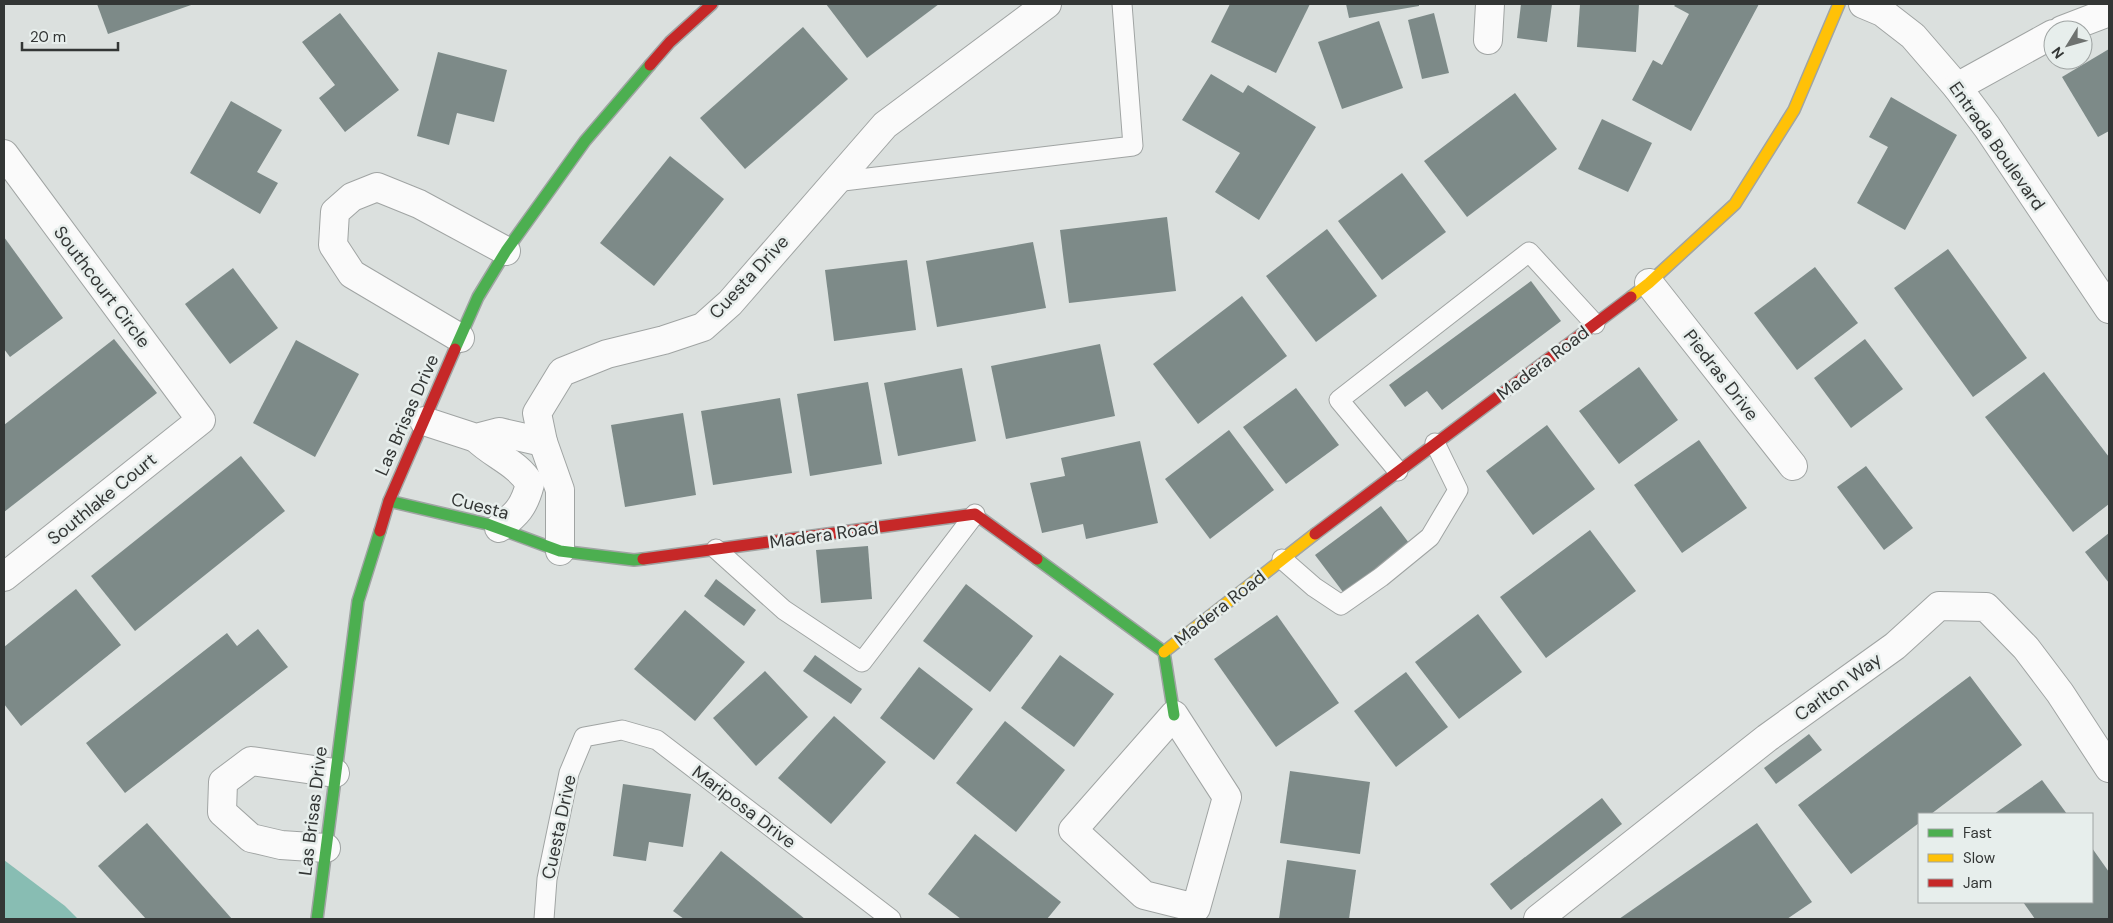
<svg xmlns="http://www.w3.org/2000/svg" width="2113" height="923" font-family="'DM Sans',sans-serif">
  <rect width="100%" height="100%" fill="#dbe0de"/>
  <path fill="#88bdb3" d="M 4,860 L 65,906 L 78,919 L 4,919 Z"/>
  <g fill="#7d8a88">
    <path d="M 97,4 L 194,4 L 108,34 Z"/>
    <path d="M 826,4 L 939,4 L 867,58 Z"/>
    <path d="M 1230,4 L 1310,4 L 1276,73 L 1211,42 Z"/>
    <path d="M 1346,4 L 1419,4 L 1419,6 L 1349,18 Z"/>
    <path d="M 1521,4 L 1552,4 L 1547,42 L 1517,38 Z"/>
    <path d="M 1580,4 L 1639,4 L 1636,52 L 1577,47 Z"/>
    <path d="M 1676,4 L 1759,4 L 1691,131 L 1632,100 L 1653,60 L 1662,65 L 1689,14 L 1674,6 Z"/>
    <path d="M 340,13 L 399,90 L 345,132 L 319,98 L 335,85 L 302,42 Z"/>
    <path d="M 1434,13 L 1449,73 L 1422,79 L 1408,20 Z"/>
    <path d="M 1379,21 L 1403,88 L 1342,109 L 1318,42 Z"/>
    <path d="M 803,27 L 848,79 L 745,169 L 700,118 Z"/>
    <path d="M 2109,49 L 2109,131 L 2098,137 L 2062,77 Z"/>
    <path d="M 438,52 L 507,70 L 494,122 L 457,113 L 449,145 L 417,136 Z"/>
    <path d="M 1211,74 L 1243,93 L 1248,85 L 1316,127 L 1259,220 L 1215,192 L 1240,153 L 1182,120 Z"/>
    <path d="M 1515,93 L 1557,149 L 1467,217 L 1424,161 Z"/>
    <path d="M 1891,97 L 1957,135 L 1905,230 L 1857,203 L 1888,147 L 1869,137 Z"/>
    <path d="M 231,101 L 282,130 L 257,172 L 278,183 L 260,214 L 190,173 Z"/>
    <path d="M 1602,119 L 1652,143 L 1628,192 L 1578,169 Z"/>
    <path d="M 670,156 L 724,199 L 654,286 L 600,243 Z"/>
    <path d="M 1402,173 L 1446,232 L 1382,280 L 1338,221 Z"/>
    <path d="M 1167,217 L 1176,291 L 1069,303 L 1060,230 Z"/>
    <path d="M 1327,229 L 1377,296 L 1316,342 L 1266,276 Z"/>
    <path d="M 4,237 L 63,318 L 10,357 L 4,349 Z"/>
    <path d="M 1033,242 L 1046,308 L 937,327 L 926,261 Z"/>
    <path d="M 1948,249 L 2027,358 L 1973,397 L 1894,288 Z"/>
    <path d="M 907,260 L 916,330 L 834,341 L 825,270 Z"/>
    <path d="M 1815,267 L 1858,323 L 1797,370 L 1754,313 Z"/>
    <path d="M 233,268 L 278,328 L 230,364 L 185,304 Z"/>
    <path d="M 1531,281 L 1561,321 L 1442,410 L 1427,391 L 1405,407 L 1389,385 Z"/>
    <path d="M 1242,296 L 1287,356 L 1198,424 L 1153,364 Z"/>
    <path d="M 114,339 L 157,393 L 4,512 L 4,425 Z"/>
    <path d="M 1865,339 L 1903,389 L 1851,428 L 1814,378 Z"/>
    <path d="M 296,340 L 359,374 L 315,457 L 253,423 Z"/>
    <path d="M 1100,344 L 1115,416 L 1006,439 L 991,366 Z"/>
    <path d="M 1639,367 L 1678,420 L 1619,464 L 1579,411 Z"/>
    <path d="M 962,368 L 976,441 L 898,456 L 884,383 Z"/>
    <path d="M 2044,372 L 2109,457 L 2109,504 L 2073,532 L 1985,417 Z"/>
    <path d="M 868,382 L 882,464 L 810,476 L 797,394 Z"/>
    <path d="M 1296,388 L 1339,445 L 1286,484 L 1243,427 Z"/>
    <path d="M 780,398 L 792,473 L 713,485 L 701,411 Z"/>
    <path d="M 683,413 L 696,495 L 625,507 L 611,425 Z"/>
    <path d="M 1547,425 L 1595,489 L 1533,535 L 1486,471 Z"/>
    <path d="M 1229,430 L 1274,490 L 1210,539 L 1165,479 Z"/>
    <path d="M 1699,440 L 1747,508 L 1682,553 L 1634,485 Z"/>
    <path d="M 1140,441 L 1158,523 L 1086,539 L 1083,524 L 1042,533 L 1030,483 L 1065,476 L 1061,458 Z"/>
    <path d="M 241,456 L 285,511 L 135,631 L 91,576 Z"/>
    <path d="M 1866,466 L 1913,528 L 1884,550 L 1837,487 Z"/>
    <path d="M 1381,506 L 1412,547 L 1346,596 L 1315,555 Z"/>
    <path d="M 1590,530 L 1636,591 L 1546,658 L 1500,597 Z"/>
    <path d="M 2109,533 L 2109,583 L 2085,552 Z"/>
    <path d="M 868,546 L 872,599 L 821,603 L 816,550 Z"/>
    <path d="M 716,579 L 756,610 L 744,626 L 704,596 Z"/>
    <path d="M 966,584 L 1033,636 L 990,692 L 923,641 Z"/>
    <path d="M 76,589 L 121,645 L 21,726 L 4,704 L 4,647 Z"/>
    <path d="M 685,610 L 745,662 L 695,721 L 634,669 Z"/>
    <path d="M 1478,614 L 1522,672 L 1459,719 L 1415,662 Z"/>
    <path d="M 1277,615 L 1339,703 L 1276,747 L 1214,659 Z"/>
    <path d="M 258,629 L 288,667 L 125,793 L 86,743 L 227,633 L 237,646 Z"/>
    <path d="M 815,655 L 862,689 L 851,704 L 803,671 Z"/>
    <path d="M 1060,655 L 1114,694 L 1074,747 L 1021,708 Z"/>
    <path d="M 919,667 L 973,709 L 934,760 L 880,718 Z"/>
    <path d="M 765,671 L 808,717 L 756,766 L 713,718 Z"/>
    <path d="M 1406,672 L 1448,727 L 1396,767 L 1354,711 Z"/>
    <path d="M 1970,676 L 2022,745 L 1931,814 L 1919,814 L 1919,823 L 1851,874 L 1798,805 Z"/>
    <path d="M 834,716 L 886,762 L 831,824 L 778,778 Z"/>
    <path d="M 1005,721 L 1065,770 L 1016,832 L 956,783 Z"/>
    <path d="M 1809,734 L 1822,750 L 1776,784 L 1764,768 Z"/>
    <path d="M 1290,771 L 1370,782 L 1360,854 L 1280,843 Z"/>
    <path d="M 2042,780 L 2067,814 L 1994,814 Z"/>
    <path d="M 623,784 L 691,794 L 683,847 L 649,842 L 646,861 L 613,856 Z"/>
    <path d="M 1602,798 L 1622,824 L 1511,910 L 1490,884 Z"/>
    <path d="M 147,823 L 232,919 L 146,919 L 98,866 Z"/>
    <path d="M 1757,823 L 1812,902 L 1787,919 L 1619,919 Z"/>
    <path d="M 975,834 L 1061,902 L 1047,919 L 961,919 L 928,894 Z"/>
    <path d="M 2092,848 L 2109,872 L 2109,919 L 2035,919 L 2023,902 L 2092,902 Z"/>
    <path d="M 721,851 L 805,919 L 684,919 L 673,911 Z"/>
    <path d="M 1287,860 L 1356,870 L 1349,919 L 1279,919 Z"/>
  </g>
  <g fill="none" stroke-linecap="round" stroke-linejoin="round">
    <g stroke="#a0a4a3" stroke-width="21">
      <g id="lane">
        <path d="M 835,182 L 1133,146 L 1122,4"/>
        <path d="M 1398,471 L 1339,400 L 1529,252 L 1595,324"/>
        <path d="M 716,549 L 784,610 L 862,662 L 975,514"/>
        <path d="M 1282,559 L 1314,587 L 1341,605 L 1381,577 L 1430,537 L 1458,490 L 1435,443"/>
        <path d="M 544,919 L 547,879 L 569,773 L 584,737 L 622,730 L 657,740 L 891,919"/>
      </g>
    </g>
    <g stroke="#a0a4a3" stroke-width="30">
      <g id="street">
        <path d="M 1863,4 L 1882,12 L 1913,36 L 1957,87 L 1987,127 L 2109,309"/>
        <path d="M 2062,30 L 2109,12"/>
        <path d="M 1488,40 L 1490,4"/>
        <path d="M 1957,87 L 2053,34"/>
        <path d="M 4,154 L 201,420 L 4,577"/>
        <path d="M 1649,283 L 1793,466"/>
        <path d="M 460,338 L 352,274 L 333,245 L 335,212 L 352,197 L 377,187 L 419,204 L 506,251"/>
        <path d="M 424,421 L 476,438 L 499,432 L 543,442"/>
        <path d="M 476,438 C 493,455 518,463 530,484 C 524,507 517,514 499,528"/>
        <path d="M 560,551 L 560,490 L 543,442 L 537,413 L 562,372 L 607,354 L 664,340 L 703,327 L 730,303 L 885,125 L 1047,4"/>
        <path d="M 1174,715 L 1227,797 L 1196,908 L 1144,895 L 1073,830 Z"/>
        <path d="M 326,848 L 281,845 L 251,838 L 222,812 L 223,782 L 251,761 L 335,773"/>
        <path d="M 1538,919 L 1767,738 L 1895,646 L 1939,606 L 1986,607 L 2026,648 L 2060,693 L 2109,768"/>
      </g>
    </g>
    <g stroke="#a0a4a3" stroke-width="14">
      <g id="fast">
        <path d="M 455,349 L 478,297 L 506,251 L 585,141 L 650,65"/>
        <path d="M 389,501 L 487,524 L 560,551 L 634,560 L 643,559"/>
        <path d="M 1037,559 L 1164,652 L 1174,715"/>
        <path d="M 317,919 L 358,601 L 380,531"/>
      </g>
    </g>
    <g stroke="#a0a4a3" stroke-width="14">
      <g id="slow">
        <path d="M 1631,297 L 1649,283 L 1735,204 L 1794,110 L 1839,4"/>
        <path d="M 1164,652 L 1315,534"/>
      </g>
    </g>
    <g stroke="#a0a4a3" stroke-width="14">
      <g id="jam">
        <path d="M 650,65 L 670,42 L 712,4"/>
        <path d="M 380,531 L 389,501 L 455,349"/>
        <path d="M 1315,534 L 1631,297"/>
        <path d="M 643,559 L 975,514 L 1037,559"/>
      </g>
    </g>
    <use href="#lane" stroke="#fafafa" stroke-width="19"/>
    <use href="#street" stroke="#fafafa" stroke-width="28"/>
    <use href="#fast" stroke="#4caf50" stroke-width="11"/>
    <use href="#slow" stroke="#ffc107" stroke-width="11"/>
    <use href="#jam" stroke="#c62828" stroke-width="11"/>
  </g>
  <g text-anchor="middle" dominant-baseline="central" stroke-width="5" stroke-linejoin="round" paint-order="stroke">
    <g font-size="18" fill="#333635" stroke="#e7eeec">
      <text transform="translate(1997 146) rotate(55)">Entrada Boulevard</text>
      <text transform="translate(749 277) rotate(-47)">Cuesta Drive</text>
      <text transform="translate(102 287) rotate(53)">Southcourt Circle</text>
      <text transform="translate(1543 363) rotate(-37)">Madera Road</text>
      <text transform="translate(1721 375) rotate(52)">Piedras Drive</text>
      <text transform="translate(407 415) rotate(-66)">Las Brisas Drive</text>
      <text transform="translate(102 499) rotate(-39)">Southlake Court</text>
      <text transform="translate(480 506) rotate(15)">Cuesta</text>
      <text transform="translate(824 535) rotate(-8)">Madera Road</text>
      <text transform="translate(1220 608) rotate(-38)">Madera Road</text>
      <text transform="translate(1838 687) rotate(-36)">Carlton Way</text>
      <text transform="translate(744 807) rotate(37)">Mariposa Drive</text>
      <text transform="translate(313 811) rotate(-83)">Las Brisas Drive</text>
      <text transform="translate(559 827) rotate(-78)">Cuesta Drive</text>
    </g>
  </g>
  <rect width="2113" height="923" fill="none" stroke="#333635" stroke-width="10"/>
  <rect x="1918" y="813" width="175" height="90" fill="#e7eeec" stroke="#9fa4a3"/>
  <rect x="1928" y="829" width="25" height="8" fill="#4caf50" stroke="#9fa4a3"/>
  <text x="1963" y="838" font-size="15" fill="#333635">Fast</text>
  <rect x="1928" y="854" width="25" height="8" fill="#ffc107" stroke="#9fa4a3"/>
  <text x="1963" y="863" font-size="15" fill="#333635">Slow</text>
  <rect x="1928" y="879" width="25" height="8" fill="#c62828" stroke="#9fa4a3"/>
  <text x="1963" y="888" font-size="15" fill="#333635">Jam</text>
  <g transform="translate(2068 45) rotate(233)"><circle r="24" fill="#e7eeec" stroke="#9fa4a3"/>
  <path d="M0-4L9 19L0 12L-9 19Z" fill="#6e7270"/>
  <text y="-8" font-size="14" font-weight="bold" text-anchor="middle" fill="#333635">N</text>
  </g>
  <path d="M22 42v8h96v-8" fill="none" stroke="#333635" stroke-width="2.5"/>
  <text x="30" y="42" font-size="15" fill="#333635" stroke="#e7eeec" stroke-width="4" paint-order="stroke">20 m</text>
</svg>
